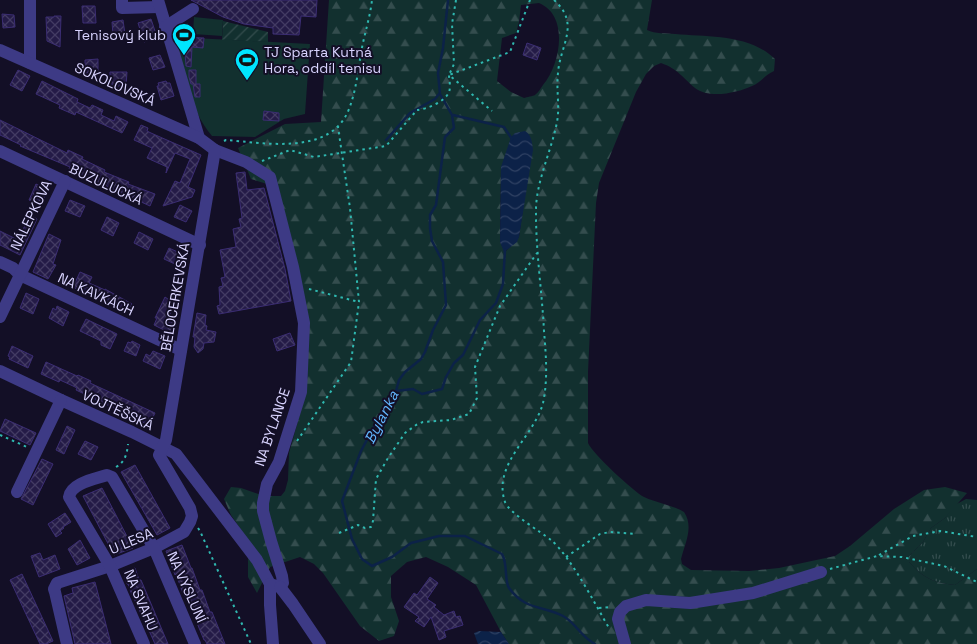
<svg xmlns="http://www.w3.org/2000/svg" width="977" height="644" font-family="'Space Grotesk',sans-serif">
  <defs>
    <pattern id="grass-tufts" width="24" height="20" patternUnits="userSpaceOnUse" patternTransform="scale(1.25)"><rect width="24" height="20" fill="#12302f"/><path d="M3 7l-1-3M5 7V3M7 7l1-3M15 17l-1-3M17 17v-4M19 17l1-3" fill="none" stroke="#344d4e"/></pattern>
    <pattern id="forest-firs" width="22" height="20" patternUnits="userSpaceOnUse" patternTransform="scale(1.25)"><rect width="22" height="20" fill="#12302f"/><path d="M5 1l3.5 6h-7zM16 11l3.5 6h-7z" fill="#344d4e"/></pattern>
    <pattern id="garden-furrows" width="10" height="10" patternUnits="userSpaceOnUse" patternTransform="scale(1.25)"><rect width="10" height="10" fill="#12302f"/><path d="M-1 1l2-2M0 10L10 0M9 11l2-2" fill="none" stroke="#344d4e"/></pattern>
    <pattern id="water-waves" width="16" height="10" patternUnits="userSpaceOnUse" patternTransform="scale(1.25)"><rect width="16" height="10" fill="#0c2248"/><path d="M0 5q4-4 8 0t8 0" fill="none" stroke="#2f4163"/></pattern>
    <pattern id="building-cross-hatch" width="8" height="8" patternUnits="userSpaceOnUse" patternTransform="scale(1.25)"><rect width="8" height="8" fill="#241b47"/><path d="M0 0l8 8M0 8l8-8" fill="none" stroke="#433b63"/></pattern>
  </defs>
  <rect width="100%" height="100%" fill="#130f26"/>
  <path fill="url(#grass-tufts)" d="M 966,499 L 977,500 L 977,569 L 955,585 C 934,583 923,578 909,562 L 909,556 L 923,542 L 931,528 L 945,518 L 955,505 Z"/>
  <path fill="url(#forest-firs)" fill-rule="evenodd" d="M 329,0 L 652,0 L 647,30 C 655,34 666,33 675,34 C 708,37 749,34 775,59 L 774,71 C 765,75 760,83 752,86 C 737,93 709,99 695,88 C 682,77 678,69 661,63 L 654,66 L 646,74 L 636,92 L 599,183 L 596,203 L 588,372 L 588,443 C 592,453 634,492 644,497 C 657,503 672,505 684,512 C 694,527 685,543 681,559 L 682,564 L 691,570 L 749,571 L 779,568 L 835,556 L 850,546 L 894,509 L 924,490 L 945,487 L 967,493 L 945,518 L 931,528 L 923,542 L 909,556 L 909,562 C 923,578 934,583 955,585 L 977,569 L 977,644 L 509,644 L 501,632 L 476,585 L 448,567 L 426,557 L 407,562 L 391,576 L 391,597 L 399,621 L 394,636 L 379,641 L 360,626 L 323,573 L 314,564 L 300,557 L 270,567 L 257,593 L 248,577 L 248,540 L 231,515 L 224,499 L 231,487 L 241,488 L 264,496 L 281,496 L 285,491 L 288,480 L 289,453 L 305,396 L 299,281 L 277,187 L 251,179 L 238,148 L 285,124 L 321,122 ZM 539,3 C 570,16 560,65 543,85 C 541,88 538,93 535,95 C 533,96 527,97 524,98 L 511,92 L 497,81 L 502,38 L 516,33 L 519,22 L 521,5 ZM 501,167 L 523,209 L 519,237 L 505,252 L 500,242 Z"/>
  <path fill="url(#garden-furrows)" d="M 223,21 L 268,32 L 268,42 L 222,40 Z"/>
  <g fill="#12302f">
    <path d="M 194,17 L 223,20 L 222,36 L 193,34 Z"/>
    <path d="M 175,37 L 310,44 L 305,114 L 284,119 L 255,137 L 212,136 C 189,109 184,70 175,37 Z"/>
  </g>
  <g fill="url(#water-waves)">
    <path d="M 525,131 C 532,135 532,143 533,150 L 519,237 L 517,242 L 504,252 L 500,242 L 501,167 L 511,137 L 515,133 Z"/>
    <path d="M 479,631 L 501,632 L 509,644 L 478,644 L 474,633 Z"/>
  </g>
  <g fill="none" stroke-linecap="round" stroke-linejoin="round">
    <g stroke="#0c2248" stroke-width="2.5">
      <path d="M 448,0 L 443,48 L 438,73 L 440,94 L 452,115 L 454,128 L 445,137 L 436,205 L 430,215 L 430,228 L 432,241 L 443,262 L 446,305 L 433,330 L 425,352 L 421,359 L 405,372 L 399,380 L 396,391 L 379,417 L 361,451 L 342,501 L 352,539 L 362,559 L 372,566 L 392,557 L 411,543 L 439,536 L 465,536 L 502,554 C 508,564 504,580 509,588 C 526,611 542,605 563,616 C 575,622 581,637 595,644"/>
      <path d="M 453,115 L 504,127 L 512,139"/>
      <path d="M 386,140 L 410,113 L 435,99 L 439,94"/>
      <path d="M 396,391 L 413,389 L 422,394 L 442,389 L 446,377 L 454,363 L 463,355 L 480,320 L 496,303 L 503,284 L 505,250"/>
    </g>
  </g>
  <g fill="url(#building-cross-hatch)" stroke="#3b2d73">
    <path d="M 191,0 L 317,0 L 316,17 L 301,16 L 299,35 L 273,34 L 273,28 L 244,24 L 223,17 Z"/>
    <path d="M 82,6 L 95,6 L 96,23 L 83,23 Z"/>
    <path d="M 2,14 L 14,15 L 15,27 L 3,28 Z"/>
    <path d="M 54,16 L 61,16 L 60,47 L 47,41 L 46,17 L 54,17 Z"/>
    <path d="M 151,19 L 156,34 L 151,35 L 152,39 L 144,42 L 138,23 Z"/>
    <path d="M 123,20 L 125,34 L 113,35 L 112,22 Z"/>
    <path d="M 183,37 L 204,38 L 203,48 L 192,47 L 191,67 L 186,66 L 185,53 L 182,52 Z"/>
    <path d="M 527,43 L 541,48 L 537,60 L 523,55 Z"/>
    <path d="M 160,55 L 165,67 L 153,70 L 149,58 Z"/>
    <path d="M 98,59 L 98,72 L 85,73 L 85,60 Z"/>
    <path d="M 18,70 L 30,76 L 22,91 L 10,85 Z"/>
    <path d="M 189,70 L 196,70 L 196,84 L 200,84 L 200,97 L 195,97 L 193,84 L 191,84 L 189,77 Z"/>
    <path d="M 110,72 L 127,72 L 126,86 L 113,86 L 113,84 L 110,84 Z"/>
    <path d="M 42,81 L 78,99 L 77,102 L 90,108 L 92,105 L 103,110 L 101,115 L 114,121 L 116,116 L 128,122 L 122,133 L 76,112 L 75,115 L 59,108 L 60,105 L 36,94 Z"/>
    <path d="M 166,81 L 167,83 L 170,83 L 174,96 L 161,100 L 157,86 L 159,86 L 158,83 Z"/>
    <path d="M 264,111 L 279,113 L 279,121 L 263,120 Z"/>
    <path d="M 0,120 L 67,153 L 68,150 L 83,157 L 82,159 L 105,170 L 104,172 L 129,182 L 128,184 L 155,194 L 150,206 L 69,169 L 70,167 L 20,146 L 21,145 L 0,135 Z"/>
    <path d="M 141,125 L 148,128 L 147,131 L 151,133 L 201,155 L 188,187 L 195,190 L 192,197 L 163,206 L 175,181 L 180,183 L 190,159 L 175,153 L 166,173 L 167,167 L 147,158 L 152,148 L 134,140 Z"/>
    <path d="M 245,172 L 247,190 L 264,188 L 285,269 L 291,301 L 219,314 L 217,306 L 220,305 L 219,287 L 223,286 L 221,278 L 225,277 L 220,250 L 236,247 L 233,229 L 241,227 L 239,219 L 242,218 L 236,173 Z"/>
    <path d="M 36,184 L 48,190 L 41,205 L 29,200 Z"/>
    <path d="M 70,200 L 85,206 L 80,217 L 65,211 Z"/>
    <path d="M 180,205 L 192,211 L 186,222 L 174,217 Z"/>
    <path d="M 30,215 L 37,219 L 20,255 L 0,245 L 0,231 L 18,240 Z"/>
    <path d="M 107,217 L 119,223 L 113,236 L 101,230 Z"/>
    <path d="M 139,232 L 153,239 L 148,250 L 134,243 Z"/>
    <path d="M 49,234 L 61,240 L 53,264 L 56,265 L 48,279 L 33,272 Z"/>
    <path d="M 169,248 L 182,254 L 177,265 L 164,259 Z"/>
    <path d="M 80,272 L 92,277 L 89,283 L 105,290 L 105,289 L 132,304 L 128,311 L 114,306 L 85,291 L 85,293 L 73,287 Z"/>
    <path d="M 26,293 L 39,299 L 33,314 L 20,308 Z"/>
    <path d="M 165,297 L 175,304 L 169,316 L 175,319 L 173,325 L 176,326 L 172,334 L 154,325 L 157,318 L 155,318 Z"/>
    <path d="M 57,306 L 69,312 L 63,326 L 49,318 L 53,308 L 56,310 Z"/>
    <path d="M 197,313 L 206,315 L 205,325 L 207,326 L 206,330 L 216,332 L 214,342 L 204,343 L 203,349 L 198,353 L 194,347 L 195,337 L 193,337 Z"/>
    <path d="M 86,319 L 117,334 L 110,349 L 101,345 L 101,341 L 80,331 Z"/>
    <path d="M 290,333 L 295,345 L 277,351 L 273,339 Z"/>
    <path d="M 132,341 L 140,345 L 136,356 L 124,351 L 128,342 L 131,343 Z"/>
    <path d="M 12,346 L 33,356 L 28,368 L 9,359 L 10,357 L 8,356 Z"/>
    <path d="M 153,351 L 165,356 L 160,369 L 143,361 L 146,354 L 150,356 Z"/>
    <path d="M 46,362 L 77,376 L 78,375 L 91,381 L 90,383 L 155,413 L 149,425 L 125,414 L 123,418 L 116,415 L 118,410 L 76,390 L 77,388 L 73,386 L 60,380 L 59,382 L 41,374 Z"/>
    <path d="M 5,419 L 36,433 L 30,445 L 0,431 Z"/>
    <path d="M 67,426 L 75,430 L 64,454 L 56,450 Z"/>
    <path d="M 85,441 L 98,447 L 91,460 L 78,454 Z"/>
    <path d="M 42,459 L 53,464 L 33,505 L 21,499 Z"/>
    <path d="M 135,465 L 170,528 L 157,535 L 121,472 Z"/>
    <path d="M 102,488 L 133,548 L 114,555 L 83,496 Z"/>
    <path d="M 65,513 L 71,522 L 63,527 L 64,528 L 60,531 L 62,533 L 56,537 L 48,524 Z"/>
    <path d="M 80,540 L 90,558 L 77,565 L 68,549 Z"/>
    <path d="M 182,545 L 191,568 L 192,568 L 200,590 L 202,590 L 210,612 L 212,612 L 225,644 L 207,644 L 205,640 L 204,640 L 186,596 L 184,596 L 176,574 L 175,575 L 166,551 Z"/>
    <path d="M 40,553 L 43,560 L 55,555 L 60,569 L 39,577 L 31,556 Z"/>
    <path d="M 135,568 L 139,580 L 141,580 L 168,644 L 155,644 L 143,617 L 142,617 L 138,606 L 137,606 L 133,595 L 132,595 L 128,584 L 127,584 L 123,572 Z"/>
    <path d="M 22,574 L 53,641 L 46,644 L 40,644 L 10,580 Z"/>
    <path d="M 430,577 L 438,583 L 427,599 L 436,605 L 434,607 L 444,615 L 454,611 L 456,617 L 460,616 L 463,625 L 444,631 L 446,637 L 439,640 L 431,617 L 424,627 L 415,621 L 419,617 L 404,607 L 414,593 L 417,595 Z"/>
    <path d="M 95,582 L 111,644 L 75,644 L 64,596 L 73,593 L 72,588 Z"/>
  </g>
  <g fill="none" stroke-linecap="round" stroke-linejoin="round">
    <g stroke="#2fb8b0" stroke-width="2" stroke-dasharray="2.5 4" stroke-linecap="butt">
      <path d="M 456,0 L 452,24 L 454,64 L 449,75 L 510,52 L 530,0"/>
      <path d="M 554,0 C 581,24 560,45 558,73 C 556,89 560,107 557,122 C 551,153 535,183 536,214 C 536,253 542,292 544,331 C 546,355 548,380 543,403 C 534,437 492,464 505,502 C 509,513 541,532 551,540 C 571,557 595,604 609,628"/>
      <path d="M 224,141 L 226,140 C 265,143 331,156 349,109 C 356,91 358,71 361,53 C 364,35 370,18 372,0"/>
      <path d="M 262,161 L 290,150 L 314,157 L 386,146 L 417,110 C 427,109 445,102 449,92 C 451,87 449,79 449,75 L 492,111"/>
      <path d="M 309,289 L 359,302"/>
      <path d="M 0,435 L 27,447"/>
      <path d="M 297,441 L 351,362 L 359,302 L 350,208 L 338,127"/>
      <path d="M 116,467 C 125,462 127,454 128,444"/>
      <path d="M 198,528 L 200,531 L 251,644"/>
      <path d="M 339,533 L 358,525 L 365,528 L 371,527 L 373,521 L 376,479 L 388,458 L 405,433 L 416,425 L 423,422 L 451,420 L 469,414 L 477,398 L 475,367 L 500,306 L 537,253"/>
      <path d="M 879,555 L 913,536 L 940,531 L 977,537"/>
      <path d="M 566,557 L 600,534 L 610,532 L 636,534"/>
      <path d="M 830,569 L 877,556 L 902,557 L 944,566 L 977,582"/>
      <path d="M 599,608 L 611,607"/>
    </g>
    <g stroke="#3d3a85" stroke-width="12">
      <path d="M 30,0 L 30,63"/>
      <path d="M 122,0 L 122,8 L 159,7"/>
      <path d="M 158,0 L 199,138"/>
      <path d="M 165,27 L 193,9"/>
      <path d="M 0,50 L 199,138 L 215,150 L 246,162 L 270,177 L 293,267 L 304,323 L 301,392 L 279,462 L 267,484 L 263,503 L 263,511 L 271,541 L 282,576 L 283,583 L 280,587"/>
      <path d="M 0,151 L 200,245"/>
      <path d="M 0,262 L 13,268 L 20,275 L 181,350"/>
      <path d="M 0,317 L 65,181"/>
      <path d="M 0,371 L 61,400 L 132,432 L 176,454 L 257,560 L 270,584 L 280,587"/>
      <path d="M 17,492 L 61,400"/>
      <path d="M 270,584 L 270,605 L 273,644"/>
      <path d="M 280,587 L 293,604 L 320,644"/>
      <path d="M 67,644 L 55,592 L 54,589 L 57,583 L 110,566 L 154,548 L 184,532 L 190,522 L 192,516 L 190,508 L 159,455 L 166,440 L 215,150"/>
      <path d="M 144,644 L 110,566 L 69,497 C 71,483 95,479 107,475 L 112,477 L 154,548 L 195,644"/>
      <path d="M 625,644 L 618,619 L 620,612 L 626,606 L 646,600 L 690,603 L 753,593 L 821,572"/>
    </g>
  </g>
  <defs>
    <g id="stadium-pin" transform="scale(1.25)"><path d="M0 17L-7.5 6A9.5 9.5 0 1 1 7.5 6Z" fill="#00e5ff" stroke="#130f26"/><path d="M0-5a6.5 5 0 1 0 0 10a6.5 5 0 1 0 0-10ZM-3.5-1.8h7v3.6h-7Z" fill="#111"/></g>
  </defs>
  <g fill-rule="evenodd">
    <use href="#stadium-pin" x="184" y="35"/>
    <use href="#stadium-pin" x="247" y="60"/>
  </g>
  <g text-anchor="middle" dominant-baseline="central" stroke-width="4" stroke-linejoin="round" paint-order="stroke">
    <g font-size="14" fill="#d9d4ff" stroke="#130f26" text-anchor="end">
      <text x="166" y="35">Tenisový klub</text>
      <text x="264" y="52" text-anchor="start">TJ Sparta Kutná<tspan x="264" dy="16">Hora, oddíl tenisu</tspan></text>
    </g>
    <g font-size="14" fill="#d9d4ff" stroke="#130f26">
      <text transform="translate(115 84) rotate(24)">SOKOLOVSKÁ</text>
      <text transform="translate(106 184) rotate(25)">BUZULUCKÁ</text>
      <text transform="translate(31 215) rotate(-64)">NÁLEPKOVA</text>
      <text transform="translate(96 294) rotate(25)">NA KAVKÁCH</text>
      <text transform="translate(175 297) rotate(-80)">BĚLOCERKEVSKÁ</text>
      <text transform="translate(118 410) rotate(25)">VOJTĚŠSKÁ</text>
      <text transform="translate(272 427) rotate(-71)">NA BYLANCE</text>
      <text transform="translate(131 541) rotate(-23)">U LESA</text>
      <text transform="translate(187 587) rotate(66)">NA VÝSLUNÍ</text>
      <text transform="translate(141 600) rotate(67)">NA SVAHU</text>
    </g>
    <g font-size="15" font-style="italic" fill="#62b6ff" stroke="#130f26">
      <text transform="translate(381 417) rotate(-63)">Bylanka</text>
    </g>
  </g>
</svg>
